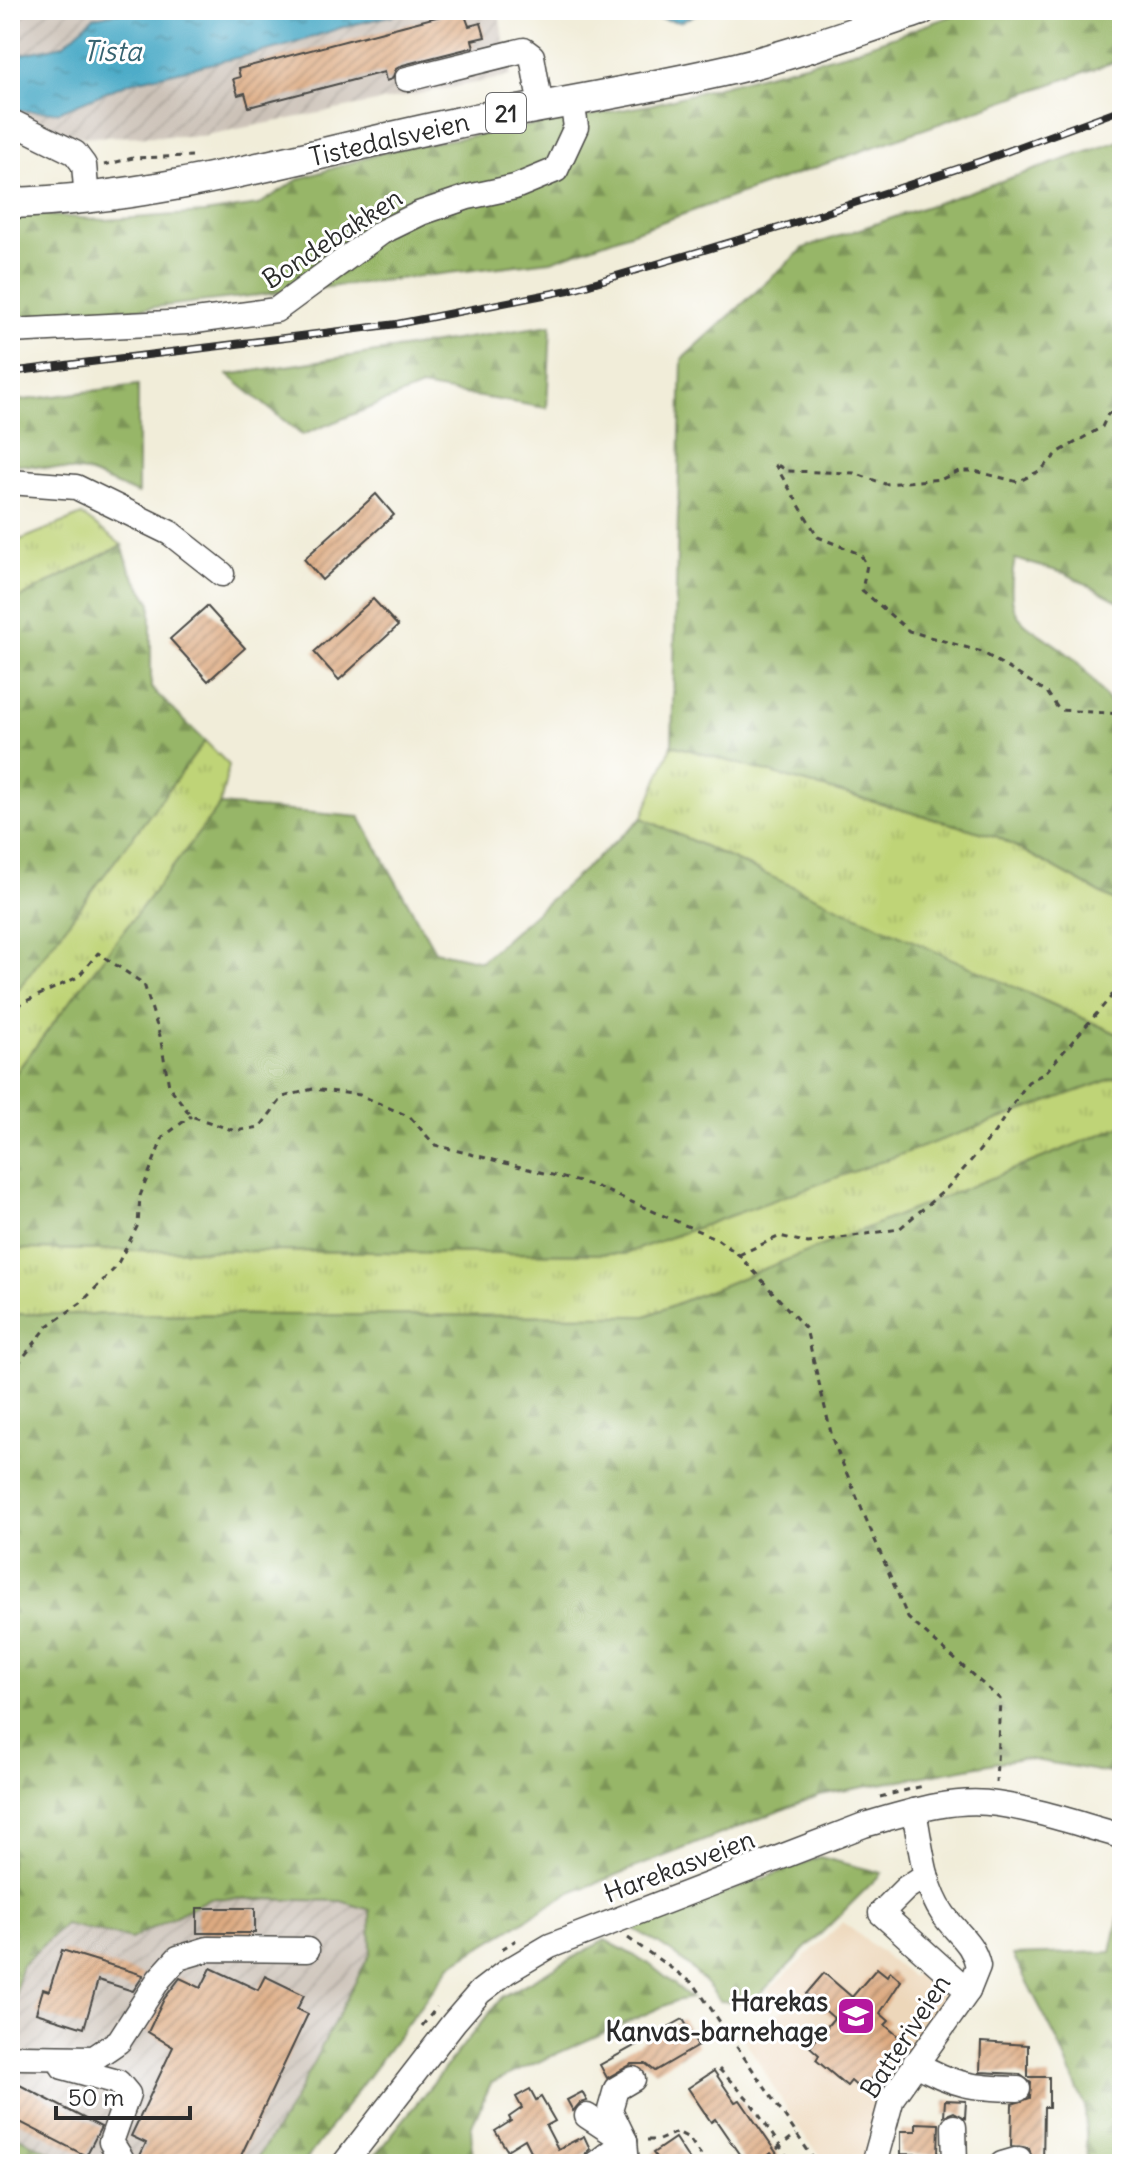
<svg xmlns="http://www.w3.org/2000/svg" width="1132" height="2174" font-family="Delius,sans-serif">
  <defs>
    <pattern id="industrial-furrows" width="10" height="10" patternUnits="userSpaceOnUse" patternTransform="scale(2)"><rect width="10" height="10" fill="#ccc2b8"/><path d="M-1 1l2-2M0 10L10 0M9 11l2-2" fill="none" stroke="#afa79e"/></pattern>
    <pattern id="grass-tufts" width="24" height="20" patternUnits="userSpaceOnUse" patternTransform="scale(2)"><rect width="24" height="20" fill="#bfd477"/><path d="M3 7l-1-3M5 7V3M7 7l1-3M15 17l-1-3M17 17v-4M19 17l1-3" fill="none" stroke="#a4b667"/></pattern>
    <pattern id="forest-firs" width="22" height="20" patternUnits="userSpaceOnUse" patternTransform="scale(2)"><rect width="22" height="20" fill="#97b668"/><path d="M5 1l3.5 6h-7zM16 11l3.5 6h-7z" fill="#7b9456"/></pattern>
    <pattern id="water-ripples" width="26" height="14" patternUnits="userSpaceOnUse" patternTransform="scale(2)"><rect width="26" height="14" fill="#46a9c6"/><path d="M2 4q2-2 4 0t4 0M15 11q2-2 4 0t4 0" fill="none" stroke="#3b8aa1"/></pattern>
    <pattern id="building-hatch" width="6" height="6" patternUnits="userSpaceOnUse" patternTransform="scale(2)"><rect width="6" height="6" fill="#ddaa81"/><path d="M-1 1l2-2M0 6l6-6M5 7l2-2" fill="none" stroke="#b38b6a"/></pattern>
  </defs>
  <rect width="100%" height="100%" fill="#fff"/>
  <filter id="ink" filterUnits="userSpaceOnUse"><feTurbulence type="fractalNoise" baseFrequency=".0125" numOctaves="2"/><feDisplacementMap in="SourceGraphic" scale="16" xChannelSelector="R" yChannelSelector="G"/><feConvolveMatrix kernelMatrix="1 2 1 2 8 2 1 2 1" color-interpolation-filters="sRGB"/></filter>
  <filter id="wash" filterUnits="userSpaceOnUse"><feTurbulence type="fractalNoise" baseFrequency=".006" numOctaves="4" result="noise"/><feDisplacementMap in="SourceGraphic" scale="32" xChannelSelector="R" yChannelSelector="G"/><feGaussianBlur stdDeviation="1.8" result="paint"/><feColorMatrix in="noise" values="0 0 0 0 0 0 0 0 0 0 0 0 0 0 0 0 0 1.4 0 .05"/><feComposite in="paint" operator="in"/></filter>
  <g filter="url(#wash)">
    <rect width="100%" height="100%" fill="#f1edd9"/>
    <path fill="#edd7ba" d="M 843,1922 L 912,1977 L 919,1968 L 954,1995 L 895,2077 L 868,2136 L 864,2164 L 827,2164 L 798,2128 L 744,2038 L 784,2009 L 768,1991 Z"/>
    <g fill="url(#industrial-furrows)">
      <path d="M 10,10 L 498,10 L 511,76 L 201,136 L 10,137 Z"/>
      <path d="M 210,1898 L 341,1901 L 371,1910 L 371,1952 L 288,2111 L 257,2160 L 253,2164 L 75,2164 L 10,2133 L 10,2005 L 14,2002 L 21,1967 L 65,1924 L 131,1939 Z"/>
    </g>
    <g fill="url(#grass-tufts)" stroke="#758051" stroke-width="2">
      <path d="M 82,515 L 122,545 L 10,603 L 10,544 Z"/>
      <path d="M 205,741 L 229,765 L 220,805 L 10,1080 L 10,1000 Z"/>
      <path d="M 672,745 L 998,837 L 1122,905 L 1122,1036 L 642,818 Z"/>
      <path d="M 1122,1075 L 1122,1126 L 646,1316 L 10,1314 L 10,1249 L 624,1254 Z"/>
    </g>
    <g fill="url(#forest-firs)" stroke="#61704a" stroke-width="2">
      <path d="M 968,10 L 1122,10 L 1122,59 L 551,261 L 10,324 L 10,212 L 105,220 L 204,213 L 258,205 L 299,179 L 391,150 L 650,105 L 850,52 Z"/>
      <path d="M 1122,140 L 1122,603 L 1067,574 L 1015,559 C 1001,629 1029,620 1074,659 C 1089,673 1101,692 1113,707 L 1122,711 L 1122,905 L 998,837 L 672,745 L 682,359 L 804,248 Z"/>
      <path d="M 551,325 L 547,408 L 421,387 L 302,435 L 228,375 Z"/>
      <path d="M 138,385 L 138,494 L 86,472 L 10,463 L 10,402 Z"/>
      <path d="M 122,545 L 130,570 L 151,603 L 151,688 L 205,741 L 10,1000 L 10,603 Z"/>
      <path d="M 220,805 L 360,817 L 435,951 L 481,961 L 642,818 L 1122,1036 L 1122,1075 L 624,1254 L 10,1249 L 10,1080 Z"/>
      <path d="M 1122,1126 L 1122,1775 L 1022,1758 L 820,1795 L 568,1894 L 452,1964 L 303,2164 L 253,2164 L 288,2111 L 371,1952 L 370,1910 L 341,1901 L 210,1898 L 131,1939 L 65,1924 L 21,1966 L 14,2002 L 10,2005 L 10,1314 L 646,1316 Z"/>
      <path d="M 820,1857 L 882,1873 L 751,2003 L 720,2001 C 696,1967 668,1948 632,1928 Z"/>
      <path d="M 1122,1902 L 1122,2164 L 1087,2164 L 1085,2107 L 1059,2044 L 1013,1955 L 1111,1952 Z"/>
      <path d="M 605,1940 L 648,1963 L 691,1998 L 675,2001 L 491,2083 L 471,2127 L 473,2164 L 368,2164 L 502,1997 Z"/>
      <path d="M 10,2133 L 75,2164 L 10,2164 Z"/>
    </g>
    <g fill="url(#water-ripples)" stroke="#386a78" stroke-width="2">
      <path d="M 131,10 L 415,10 L 343,27 L 283,47 L 131,82 L 58,112 L 10,110 L 10,57 L 63,45 L 94,17 Z"/>
      <path d="M 607,10 L 705,10 L 680,22 Z"/>
    </g>
    <g id="blocks">
      <g fill="url(#building-hatch)">
        <path d="M 463,10 L 469,26 L 481,23 L 485,37 L 472,40 L 474,47 L 403,65 L 396,69 L 392,79 L 386,81 L 384,72 L 249,107 L 245,93 L 238,95 L 233,79 L 240,77 L 238,69 Z"/>
        <path d="M 376,494 L 394,515 L 322,580 L 304,559 Z"/>
        <path d="M 373,599 L 398,626 L 339,680 L 314,652 Z"/>
        <path d="M 207,606 L 245,648 L 208,681 L 170,639 Z"/>
        <rect x="197" y="1908" width="58" height="25"/>
        <path d="M 62,1950 L 143,1975 L 143,1976 L 133,1991 L 98,1980 L 84,2028 L 36,2013 L 43,1989 L 49,1991 Z"/>
        <path d="M 211,1968 L 258,1990 L 265,1976 L 304,1995 L 297,2009 L 308,2014 L 237,2164 L 136,2164 L 146,2143 L 131,2136 L 173,2047 L 148,2032 L 164,1999 L 180,1978 L 201,1988 Z"/>
        <path d="M 877,1968 L 887,1976 L 890,1971 L 901,1981 L 880,2013 L 889,2021 L 885,2025 L 905,2042 L 861,2090 L 851,2081 L 847,2086 L 816,2060 L 819,2055 L 810,2047 L 834,2018 L 806,1994 L 824,1973 L 852,1997 Z"/>
        <path d="M 683,2019 L 698,2046 L 655,2071 L 646,2064 L 632,2064 L 607,2078 L 600,2065 Z"/>
        <path d="M 981,2042 L 1028,2045 L 1028,2077 L 1049,2077 L 1049,2107 L 1044,2107 L 1043,2164 L 1033,2164 L 1029,2148 L 1011,2146 L 1012,2104 L 1030,2098 L 1031,2083 L 1019,2074 L 980,2072 Z"/>
        <path d="M 714,2071 L 735,2102 L 740,2100 L 784,2164 L 746,2164 L 715,2119 L 711,2122 L 688,2088 Z"/>
        <path d="M 10,2080 L 101,2127 L 86,2156 L 10,2117 Z"/>
        <path d="M 530,2089 L 536,2100 L 541,2097 L 555,2121 L 546,2126 L 558,2149 L 584,2136 L 590,2149 L 581,2158 L 569,2164 L 529,2164 L 536,2161 L 525,2139 L 507,2150 L 495,2131 L 511,2121 L 509,2117 L 522,2108 L 516,2097 Z"/>
        <path d="M 582,2092 L 587,2101 L 580,2103 L 573,2111 L 567,2100 Z"/>
        <path d="M 945,2100 L 966,2101 L 965,2118 L 954,2112 L 944,2116 Z"/>
        <path d="M 916,2123 L 939,2124 L 938,2155 L 901,2154 L 901,2131 L 916,2131 Z"/>
        <path d="M 675,2138 L 692,2164 L 661,2164 L 653,2153 Z"/>
      </g>
    </g>
  </g>
  <g filter="url(#ink)">
    <use href="#blocks" fill-opacity="0" stroke="#494845" stroke-width="2"/>
    <g fill="none" stroke-linecap="round" stroke-linejoin="round">
      <g stroke="#494845" stroke-width="27">
        <g id="minor">
          <path d="M 407,79 L 524,50 L 532,56 L 541,107"/>
          <path d="M 10,121 L 75,153 L 84,165 L 87,199"/>
          <path d="M 10,331 L 188,322 L 276,310 L 382,232 L 421,213 L 468,197 L 515,187 L 556,170 L 576,127 L 572,101"/>
          <path d="M 10,482 L 76,487 L 170,533 L 222,574"/>
          <path d="M 926,1875 L 906,1888 L 881,1913 L 968,1991"/>
          <path d="M 21,2057 L 94,2058 L 119,2041 L 159,1979 L 178,1958 L 208,1949 L 307,1950"/>
          <path d="M 915,2063 C 954,2086 974,2088 1018,2089"/>
          <path d="M 63,2067 L 118,2082 L 128,2094 L 111,2142 L 121,2158"/>
          <path d="M 587,2116 L 625,2141"/>
          <path d="M 954,2127 L 955,2164"/>
          <path d="M 344,2164 L 454,2022 L 480,1992 L 506,1972 L 550,1946 L 864,1825 C 906,1813 953,1797 997,1804 C 1039,1810 1081,1825 1122,1836"/>
          <path d="M 595,2164 L 625,2141"/>
          <path d="M 627,2164 L 625,2141 L 610,2110 L 616,2089 L 633,2079"/>
          <path d="M 874,2164 L 892,2098 L 968,1991 L 978,1966 C 973,1942 956,1933 943,1914 C 923,1885 921,1845 914,1811"/>
          <path d="M 1002,2164 L 1019,2159"/>
        </g>
      </g>
      <g stroke="#494845" stroke-width="33">
        <path id="major" d="M 10,203 C 163,199 308,154 456,123 C 549,104 643,90 736,68 C 799,53 860,30 921,10"/>
      </g>
      <g stroke="#494845" stroke-width="3" stroke-dasharray="6 6" stroke-linecap="butt">
        <path d="M 104,165 L 133,158 L 192,156"/>
        <path d="M 1122,407 L 1108,414 L 1102,427 L 1059,452 L 1041,470 L 1018,482 L 975,471 L 959,471 L 942,479 L 885,484 L 854,473 L 788,471 L 774,463 L 818,537 L 860,554 L 867,565 L 862,590 L 909,631 L 982,652 L 1047,692 L 1059,710 L 1122,714"/>
        <path d="M 10,1017 L 22,1003 L 78,977 L 98,953 L 144,984 L 160,1036 L 169,1086 L 191,1116 L 235,1131 L 260,1127 L 283,1097 L 313,1089 L 360,1095 L 410,1117 L 435,1145 L 595,1186 L 717,1239 L 739,1255 L 806,1329 L 833,1441 L 908,1618 L 1000,1699 L 996,1783"/>
        <path d="M 739,1255 L 780,1236 L 808,1243 L 899,1229 L 946,1189 L 969,1163 L 994,1133 L 1028,1082 L 1045,1073 L 1111,997 L 1122,975"/>
        <path d="M 10,1374 L 48,1326 L 82,1302 L 116,1267 L 138,1225 L 140,1196 L 163,1137 L 191,1116"/>
        <path d="M 880,1797 L 923,1786"/>
        <path d="M 628,1938 L 694,1984 L 817,2164"/>
        <path d="M 502,1949 L 516,1940"/>
        <path d="M 422,2026 L 437,2007"/>
        <path d="M 719,2069 L 749,2100 L 792,2164"/>
        <path d="M 647,2140 L 659,2140 L 677,2132 L 689,2138 L 707,2164"/>
        <path d="M 758,2164 L 796,2134"/>
      </g>
      <use href="#minor" stroke="#fff" stroke-width="24"/>
      <use href="#major" stroke="#fff" stroke-width="30"/>
      <g stroke="#2b2b2b" stroke-width="8">
        <path id="rail" d="M 10,372 L 397,324 L 569,290 L 782,227 L 981,161 L 1122,109"/>
      </g>
      <use href="#rail" stroke="#fff" stroke-width="5" stroke-dasharray="15" stroke-linecap="butt"/>
    </g>
  </g>
  <defs>
    <g id="school-square" transform="scale(2)"><rect x="-9" y="-9" width="18" height="18" rx="4" fill="#b5179e" stroke="#fff"/><path d="M0-5L7-2L0 1L-7-2ZM-4 1L0 2.5L4 1V4Q0 6-4 4Z" fill="#fff"/></g>
  </defs>
  <g fill-rule="evenodd">
    <use href="#school-square" x="856" y="2016"/>
  </g>
  <g text-anchor="middle" dominant-baseline="central" stroke-width="6" stroke-linejoin="round" paint-order="stroke">
    <rect fill="#fff" stroke="#6b6b6b" stroke-width="2" x="486" y="93" width="40" height="40" rx="6"/>
    <g font-size="24" font-weight="bold" fill="#2b2b2b">
      <text x="506" y="113">21</text>
    </g>
    <g font-size="26" fill="#2b2b2b" stroke="#fff">
      <text transform="translate(389 139) rotate(-13)">Tistedalsveien</text>
      <text transform="translate(332 238) rotate(-33)">Bondebakken</text>
      <text transform="translate(679 1866) rotate(-21)">Harekasveien</text>
      <text transform="translate(905 2036) rotate(-57)">Batteriveien</text>
    </g>
    <g font-size="26" font-weight="bold" fill="#2b2b2b" stroke="#fff" text-anchor="end">
      <text x="828" y="2001">Harekas<tspan x="828" dy="30">Kanvas-barnehage</tspan></text>
    </g>
    <g font-size="28" font-style="italic" fill="#376471" stroke="#fff">
      <text x="112" y="51">Tista</text>
    </g>
  </g>
  <rect width="1132" height="2174" fill="none" stroke="#fff" stroke-width="40"/>
  <path d="M56 2106v12h134v-12" fill="none" stroke="#2b2b2b" stroke-width="4"/>
  <text x="68" y="2106" font-size="24" fill="#2b2b2b" stroke="#ffffff" stroke-width="6" paint-order="stroke">50 m</text>
</svg>
